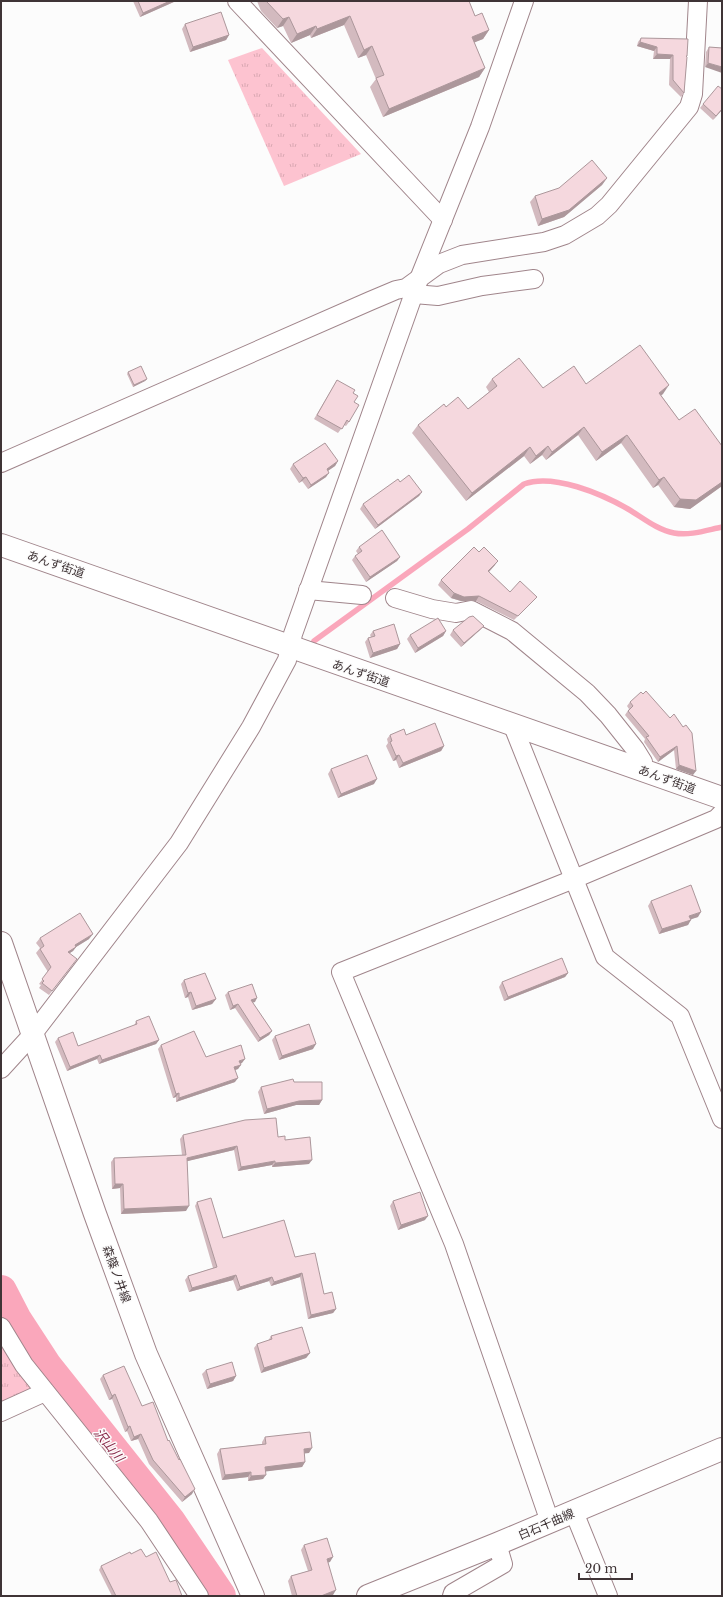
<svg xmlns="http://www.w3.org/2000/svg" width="723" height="1597" font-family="'Libre Baskerville','Noto Sans JP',serif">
  <defs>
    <pattern id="grass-tufts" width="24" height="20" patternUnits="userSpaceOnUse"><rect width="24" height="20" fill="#fdc3d0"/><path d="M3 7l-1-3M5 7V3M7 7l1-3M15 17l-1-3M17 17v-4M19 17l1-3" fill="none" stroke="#daa8b3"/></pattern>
  </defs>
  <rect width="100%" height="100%" fill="#fcfcfc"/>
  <g fill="url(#grass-tufts)">
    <path d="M 262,48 L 361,154 L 284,186 L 228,60 Z"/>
    <path d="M 1,1339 L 30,1385 L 29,1391 L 1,1403 Z"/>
  </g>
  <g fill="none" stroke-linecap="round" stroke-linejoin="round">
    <path stroke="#faa7bb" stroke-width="5.5" d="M 314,641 L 468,529 L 524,484 C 553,473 602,494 628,509 C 642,517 657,530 674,533 C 690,536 707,530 722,527"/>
    <path stroke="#faa7bb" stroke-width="32" d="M 1,1291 L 16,1320 L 46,1366 L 170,1522 L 220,1596"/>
    <g stroke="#a0858b" stroke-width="20">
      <g id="minor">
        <path d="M 237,1 L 443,220"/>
        <path d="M 414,294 L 438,296 L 482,286 L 534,279"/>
        <path d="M 1,463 L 370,301 L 396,290 L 406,288 L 439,264 L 462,255 L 544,242 L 565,235 L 597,216 L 609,205 L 689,107 L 693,94 L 698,1"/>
        <path d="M 308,590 L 362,595"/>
        <path d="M 395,598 L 432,609 L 456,613 L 471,610 L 512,631 L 587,693 L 608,715 L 635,749 L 643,762 L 643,770"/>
        <path d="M 513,726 L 605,957 L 680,1016 L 722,1119"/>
        <path d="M 1,1069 L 32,1035 L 179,843 L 251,727 L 287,660 L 293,634 L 419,279 L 480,127 L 524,1"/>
        <path d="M 1,1327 L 24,1365 L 149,1521 L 199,1596"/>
        <path d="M 1,1412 L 45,1392"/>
        <path d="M 574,1512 L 608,1596"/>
        <path d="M 550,1522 L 454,1244 L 341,972 L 574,879 L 716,819 L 722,813"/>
        <path d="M 452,1596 L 453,1593 L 503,1564 L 497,1544"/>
      </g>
    </g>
    <g stroke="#a0858b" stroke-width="24">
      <path id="tertiary" d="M 1,545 L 722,798"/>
    </g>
    <g stroke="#a0858b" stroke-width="24">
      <g id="secondary">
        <path d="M 1,943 L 95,1214 L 146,1354 L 253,1596"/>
        <path d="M 368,1596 L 497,1544 L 722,1449"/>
      </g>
    </g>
    <use href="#minor" stroke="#fff" stroke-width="18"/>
    <use href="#tertiary" stroke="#fff" stroke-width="22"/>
    <use href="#secondary" stroke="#fff" stroke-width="22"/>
  </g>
  <g fill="#d3babf">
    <path d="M 133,1 L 176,1 L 140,17 Z"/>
    <path d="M 257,1 L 469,1 L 475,16 L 489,30 L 483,39 L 474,42 L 485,68 L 479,77 L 383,117 L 370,87 L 376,79 L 366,55 L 358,58 L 344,25 L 311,38 L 310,35 L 291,43 L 283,26 L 277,28 L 261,11 Z"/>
    <path d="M 185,24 L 229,35 L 226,40 L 190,52 L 182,29 Z"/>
    <path d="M 641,38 L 687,56 L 684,93 L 681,97 L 669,85 L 670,59 L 653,59 L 654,51 L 637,46 L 638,42 Z"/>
    <path d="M 709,47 L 722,48 L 705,67 L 706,52 Z"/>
    <path d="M 722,89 L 722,110 L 713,120 L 700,108 L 703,104 Z"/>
    <path d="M 607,178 L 602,185 L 564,217 L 538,226 L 530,202 L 535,196 Z"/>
    <path d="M 128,372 L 147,379 L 145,381 L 133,387 L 127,374 Z"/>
    <path d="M 492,379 L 543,388 L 586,384 L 663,394 L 661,395 L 679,420 L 722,446 L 722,486 L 690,509 L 674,507 L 658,485 L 653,488 L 621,443 L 596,461 L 578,435 L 546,460 L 542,455 L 530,464 L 524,456 L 466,501 L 412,433 L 418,425 L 446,407 L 468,409 L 489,392 L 486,387 Z"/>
    <path d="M 337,380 L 353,393 L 354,402 L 349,422 L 346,426 L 344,425 L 338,433 L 314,419 Z"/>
    <path d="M 338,461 L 335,466 L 328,471 L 326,477 L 308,489 L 302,481 L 299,483 L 290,469 L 293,464 Z"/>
    <path d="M 400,482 L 422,492 L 419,496 L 375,529 L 360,509 L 363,504 Z"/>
    <path d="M 359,547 L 400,557 L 397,561 L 366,582 L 352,560 L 355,556 L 358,554 L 356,551 Z"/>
    <path d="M 479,552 L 495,565 L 489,572 L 510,592 L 537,597 L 514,620 L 476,601 L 461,601 L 451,598 L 438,585 L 441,580 Z"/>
    <path d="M 484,626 L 480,630 L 461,647 L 450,635 L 453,630 Z"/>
    <path d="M 373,631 L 400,644 L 397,649 L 370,658 L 365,642 L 368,638 L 371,637 L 370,635 Z"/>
    <path d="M 446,631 L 443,636 L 415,653 L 407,639 L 410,635 Z"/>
    <path d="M 646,691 L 693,775 L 676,769 L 674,750 L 658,762 L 644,742 L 645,739 L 625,715 L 629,709 L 627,706 L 630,702 L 643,694 Z"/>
    <path d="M 390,735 L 406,735 L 444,746 L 441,751 L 399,768 L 396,760 L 393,761 L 386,746 L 388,743 L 387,739 Z"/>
    <path d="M 331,769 L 374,784 L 338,798 L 328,774 Z"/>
    <path d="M 651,901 L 698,917 L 690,919 L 688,925 L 659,934 L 648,906 Z"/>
    <path d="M 40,938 L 89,939 L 76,947 L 73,951 L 69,953 L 74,963 L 49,995 L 39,988 L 41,985 L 39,984 L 48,972 L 36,953 L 40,948 L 36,943 Z"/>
    <path d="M 568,973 L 565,977 L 504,1001 L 499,987 L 502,982 Z"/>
    <path d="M 184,980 L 216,999 L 212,1004 L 192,1010 L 188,997 L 185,998 L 181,984 Z"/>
    <path d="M 228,992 L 255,1002 L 252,1002 L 272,1031 L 269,1035 L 258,1042 L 235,1008 L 230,1010 L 225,995 Z"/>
    <path d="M 136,1021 L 159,1040 L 156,1044 L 99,1064 L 97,1059 L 67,1071 L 55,1042 L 58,1038 L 78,1046 L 134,1026 Z"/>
    <path d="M 275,1036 L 313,1049 L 279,1060 L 272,1040 Z"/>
    <path d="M 161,1045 L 206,1057 L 242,1063 L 240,1064 L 238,1069 L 235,1070 L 235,1082 L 176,1102 L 176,1097 L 173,1098 L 158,1049 Z"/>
    <path d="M 294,1082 L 322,1100 L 319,1105 L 296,1105 L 264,1114 L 258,1092 L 261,1087 Z"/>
    <path d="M 183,1135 L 278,1137 L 285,1140 L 309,1164 L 272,1167 L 272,1165 L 238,1171 L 234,1150 L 187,1161 L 186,1211 L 121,1214 L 120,1188 L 112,1189 L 111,1162 L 114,1158 L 182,1155 L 180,1139 Z"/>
    <path d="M 393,1201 L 425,1220 L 398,1230 L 390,1206 Z"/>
    <path d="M 197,1202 L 223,1238 L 295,1257 L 336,1309 L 333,1313 L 308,1319 L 300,1277 L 271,1286 L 269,1281 L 237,1291 L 233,1280 L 189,1292 L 185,1280 L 188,1276 L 213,1268 L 195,1206 Z"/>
    <path d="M 271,1336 L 310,1353 L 306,1358 L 261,1373 L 254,1348 L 257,1344 L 268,1341 Z"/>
    <path d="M 206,1370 L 236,1376 L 233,1381 L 207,1389 L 202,1374 Z"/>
    <path d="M 103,1375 L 142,1406 L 168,1441 L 192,1494 L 182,1502 L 149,1464 L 138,1439 L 131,1441 L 127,1431 L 125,1432 L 112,1399 L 109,1400 L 100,1379 Z"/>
    <path d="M 265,1437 L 309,1453 L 304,1453 L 305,1462 L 302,1467 L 266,1471 L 263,1479 L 248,1481 L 248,1477 L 222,1480 L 217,1454 L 220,1449 L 262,1444 L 262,1442 Z"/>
    <path d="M 304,1545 L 330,1562 L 328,1562 L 333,1595 L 330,1596 L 292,1596 L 288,1581 L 291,1576 L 308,1571 L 301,1550 Z"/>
    <path d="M 131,1554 L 146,1557 L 170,1582 L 182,1596 L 112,1596 L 99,1570 L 101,1566 Z"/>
  </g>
  <g fill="#ac979b">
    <path d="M 170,1 L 176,1 L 140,17 L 143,13 Z"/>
    <path d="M 350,16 L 344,25 L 311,38 L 317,29 Z"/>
    <path d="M 289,17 L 283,26 L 277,28 L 283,19 Z"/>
    <path d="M 316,26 L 310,35 L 291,43 L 297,34 Z"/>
    <path d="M 489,30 L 483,39 L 466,46 L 472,37 Z"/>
    <path d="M 229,35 L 226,40 L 190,52 L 193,47 Z"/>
    <path d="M 640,42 L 657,47 L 654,51 L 637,46 Z"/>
    <path d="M 372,46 L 366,55 L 358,58 L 364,50 Z"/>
    <path d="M 657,54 L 673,55 L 670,59 L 653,59 Z"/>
    <path d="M 708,63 L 722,67 L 722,73 L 705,67 Z"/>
    <path d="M 485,68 L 479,77 L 383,117 L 389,109 Z"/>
    <path d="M 722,109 L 722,110 L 713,120 L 716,116 Z"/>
    <path d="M 607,178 L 602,185 L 564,217 L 538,226 L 542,219 Z"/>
    <path d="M 147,379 L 145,381 L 133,387 L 134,385 Z"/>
    <path d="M 669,385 L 663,394 L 653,401 L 659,393 Z"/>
    <path d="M 584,427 L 578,435 L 546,460 L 552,452 Z"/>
    <path d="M 627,435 L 621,443 L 596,461 L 602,452 Z"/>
    <path d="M 548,446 L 542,455 L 530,464 L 536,456 Z"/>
    <path d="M 530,447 L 524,456 L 466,501 L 472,493 Z"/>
    <path d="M 338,461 L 335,466 L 323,474 L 327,469 Z"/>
    <path d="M 329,473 L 326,477 L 308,489 L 311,485 Z"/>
    <path d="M 306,477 L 302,481 L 299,483 L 303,478 Z"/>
    <path d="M 664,477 L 658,485 L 653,488 L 659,480 Z"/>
    <path d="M 722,482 L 722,486 L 690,509 L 674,507 L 680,499 Z"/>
    <path d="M 422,492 L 419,496 L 375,529 L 378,525 Z"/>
    <path d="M 400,557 L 397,561 L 366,582 L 370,577 Z"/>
    <path d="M 498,561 L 495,565 L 485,576 L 488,571 Z"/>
    <path d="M 454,593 L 479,596 L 476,601 L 461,601 L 451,598 Z"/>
    <path d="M 484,626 L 480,630 L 461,647 L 464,643 Z"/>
    <path d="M 446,631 L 443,636 L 415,653 L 418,648 Z"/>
    <path d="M 400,644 L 397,649 L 370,658 L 373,653 Z"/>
    <path d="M 444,746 L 441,751 L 399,768 L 403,763 Z"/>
    <path d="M 677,746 L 674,750 L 658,762 L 660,757 Z"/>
    <path d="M 399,755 L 396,760 L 393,761 L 396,756 Z"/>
    <path d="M 679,765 L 696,771 L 693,775 L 676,769 Z"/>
    <path d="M 377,779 L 374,784 L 338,798 L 341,794 Z"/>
    <path d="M 701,912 L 698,917 L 686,921 L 689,916 Z"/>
    <path d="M 691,920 L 688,925 L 659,934 L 662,929 Z"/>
    <path d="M 93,934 L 89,939 L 76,947 L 73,951 L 64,957 L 68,952 L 75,945 Z"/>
    <path d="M 568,973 L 565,977 L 504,1001 L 508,997 Z"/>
    <path d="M 191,992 L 188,997 L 185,998 L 188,993 Z"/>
    <path d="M 257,998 L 255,1002 L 248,1004 L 251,1000 Z"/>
    <path d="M 216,999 L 212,1004 L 192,1010 L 196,1006 Z"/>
    <path d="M 238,1004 L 235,1008 L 230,1010 L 233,1006 Z"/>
    <path d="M 272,1031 L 269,1035 L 258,1042 L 260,1038 Z"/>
    <path d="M 159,1040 L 156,1044 L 99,1064 L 102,1060 Z"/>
    <path d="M 316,1044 L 313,1049 L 279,1060 L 282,1056 Z"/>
    <path d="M 100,1055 L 97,1059 L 67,1071 L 70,1067 Z"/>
    <path d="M 245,1059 L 242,1063 L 236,1065 L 239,1061 Z"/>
    <path d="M 241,1065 L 238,1069 L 232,1071 L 234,1067 Z"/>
    <path d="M 238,1078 L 235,1082 L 176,1102 L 179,1098 Z"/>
    <path d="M 179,1093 L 176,1097 L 173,1098 L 176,1094 Z"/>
    <path d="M 322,1100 L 319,1105 L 296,1105 L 264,1114 L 267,1109 L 299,1101 Z"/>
    <path d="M 237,1146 L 234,1150 L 184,1162 L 187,1158 Z"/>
    <path d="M 312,1160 L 309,1164 L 272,1167 L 275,1163 Z"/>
    <path d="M 275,1161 L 272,1165 L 238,1171 L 241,1167 Z"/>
    <path d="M 115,1184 L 123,1184 L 120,1188 L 112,1189 Z"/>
    <path d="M 189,1206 L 186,1211 L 121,1214 L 124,1209 Z"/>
    <path d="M 428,1216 L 425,1220 L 398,1230 L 401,1225 Z"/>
    <path d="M 302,1273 L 300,1277 L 271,1286 L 274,1282 Z"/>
    <path d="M 236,1275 L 233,1280 L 189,1292 L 192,1288 Z"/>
    <path d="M 272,1277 L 269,1281 L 237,1291 L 240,1287 Z"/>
    <path d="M 336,1309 L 333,1313 L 308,1319 L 311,1315 Z"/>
    <path d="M 310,1353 L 306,1358 L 261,1373 L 264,1368 Z"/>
    <path d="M 236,1376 L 233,1381 L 207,1389 L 210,1384 Z"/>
    <path d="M 115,1394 L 112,1399 L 109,1400 L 112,1396 Z"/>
    <path d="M 130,1426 L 127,1431 L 125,1432 L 128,1427 Z"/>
    <path d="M 141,1434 L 138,1439 L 131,1441 L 134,1437 Z"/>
    <path d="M 312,1448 L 309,1453 L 300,1454 L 304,1449 Z"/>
    <path d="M 305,1462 L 302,1467 L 262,1472 L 265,1467 Z"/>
    <path d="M 251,1472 L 248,1477 L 222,1480 L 225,1475 Z"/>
    <path d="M 266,1475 L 263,1479 L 248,1481 L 251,1476 Z"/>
    <path d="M 195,1489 L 192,1494 L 182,1502 L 185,1497 Z"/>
    <path d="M 333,1557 L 330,1562 L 324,1564 L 327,1559 Z"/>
    <path d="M 336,1590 L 333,1595 L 330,1596 L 321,1596 Z"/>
  </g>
  <g fill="#f5d8de" stroke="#ac979b">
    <path d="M 138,1 L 170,1 L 143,13 Z"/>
    <path d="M 266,1 L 469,1 L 475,16 L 482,13 L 489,30 L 472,37 L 485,68 L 389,109 L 376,78 L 384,75 L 372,46 L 364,50 L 350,16 L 317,29 L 316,26 L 297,34 L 289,17 L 283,19 L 267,2 Z"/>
    <path d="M 221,12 L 229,35 L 193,47 L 185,24 Z"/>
    <path d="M 641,38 L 688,39 L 687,56 L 686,56 L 687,57 L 684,93 L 673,80 L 673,55 L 657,54 L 657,47 L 640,42 Z"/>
    <path d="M 709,47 L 722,48 L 722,67 L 708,63 Z"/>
    <path d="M 718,86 L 722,89 L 722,109 L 716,116 L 703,104 Z"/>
    <path d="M 592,160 L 607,178 L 569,210 L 542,219 L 535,196 L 559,188 Z"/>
    <path d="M 640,345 L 669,385 L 659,393 L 679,420 L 695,409 L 722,446 L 722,482 L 696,500 L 680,499 L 664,477 L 659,480 L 627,435 L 602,452 L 584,427 L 552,452 L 548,446 L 536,456 L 530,447 L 472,493 L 418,425 L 444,404 L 446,407 L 458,397 L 468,409 L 497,386 L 492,379 L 519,358 L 543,388 L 574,366 L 586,384 Z"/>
    <path d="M 141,366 L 147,379 L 134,385 L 128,372 Z"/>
    <path d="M 337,380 L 355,390 L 353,393 L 358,396 L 354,402 L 359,405 L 349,422 L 347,420 L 342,429 L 317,415 Z"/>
    <path d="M 325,443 L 338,461 L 327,469 L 329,473 L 311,485 L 306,477 L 303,478 L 293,464 Z"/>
    <path d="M 409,475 L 422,492 L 378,525 L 363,504 L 398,479 L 400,482 Z"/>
    <path d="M 382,530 L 400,557 L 370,577 L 355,556 L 362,551 L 359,547 Z"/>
    <path d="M 474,547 L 479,552 L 484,547 L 498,561 L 488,571 L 510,592 L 520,581 L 537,597 L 518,616 L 479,596 L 464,597 L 454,593 L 441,580 Z"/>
    <path d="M 473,616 L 484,626 L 464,643 L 453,630 L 469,617 Z"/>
    <path d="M 438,618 L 446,631 L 418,648 L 410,635 Z"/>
    <path d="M 394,624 L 400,644 L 373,653 L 368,638 L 375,636 L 373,631 Z"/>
    <path d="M 646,691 L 670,718 L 674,714 L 683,727 L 686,725 L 692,733 L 696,771 L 679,765 L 677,746 L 660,757 L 646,737 L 649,736 L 628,711 L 633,706 L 630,702 L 641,692 L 643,694 Z"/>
    <path d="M 435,723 L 444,746 L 403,763 L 399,755 L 396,756 L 390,742 L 392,741 L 390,735 L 404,729 L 406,735 Z"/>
    <path d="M 367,755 L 377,779 L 341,794 L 331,769 Z"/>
    <path d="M 691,885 L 701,912 L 689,916 L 691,920 L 662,929 L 651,901 Z"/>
    <path d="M 80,913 L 93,934 L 75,945 L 76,947 L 68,952 L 77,959 L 52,991 L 42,983 L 44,981 L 42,979 L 51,967 L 40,949 L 44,946 L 40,938 Z"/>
    <path d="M 562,958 L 568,973 L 508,997 L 502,982 Z"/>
    <path d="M 205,973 L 216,999 L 196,1006 L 191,992 L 188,993 L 184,980 Z"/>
    <path d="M 252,984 L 257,998 L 251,1000 L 272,1031 L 260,1038 L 238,1004 L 233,1006 L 228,992 Z"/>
    <path d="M 149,1016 L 159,1040 L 102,1060 L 100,1055 L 70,1067 L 58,1038 L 73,1032 L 78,1046 L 137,1024 L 136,1021 Z"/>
    <path d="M 309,1024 L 316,1044 L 282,1056 L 275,1036 Z"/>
    <path d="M 194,1031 L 206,1057 L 241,1045 L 245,1059 L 239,1061 L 241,1065 L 234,1067 L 238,1078 L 179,1098 L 179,1093 L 176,1094 L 161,1045 Z"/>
    <path d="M 293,1079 L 294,1082 L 322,1082 L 322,1100 L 299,1101 L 267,1109 L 261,1087 Z"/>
    <path d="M 276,1118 L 278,1137 L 285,1136 L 285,1140 L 310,1137 L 312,1160 L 275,1163 L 275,1161 L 241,1167 L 237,1146 L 187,1158 L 189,1206 L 124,1209 L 123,1184 L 115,1184 L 114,1158 L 186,1155 L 183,1135 L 245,1120 Z"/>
    <path d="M 420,1192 L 428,1216 L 401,1225 L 393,1201 Z"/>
    <path d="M 211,1198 L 223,1238 L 284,1220 L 295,1257 L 315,1253 L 324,1294 L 332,1292 L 336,1309 L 311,1315 L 302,1273 L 274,1282 L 272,1277 L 240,1287 L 236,1275 L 192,1288 L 188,1276 L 217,1267 L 197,1202 Z"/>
    <path d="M 302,1327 L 310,1353 L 264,1368 L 257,1344 L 272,1339 L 271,1336 Z"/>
    <path d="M 232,1362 L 236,1376 L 210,1384 L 206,1370 Z"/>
    <path d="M 124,1366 L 142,1406 L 153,1402 L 168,1441 L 169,1440 L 179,1460 L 180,1459 L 195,1489 L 185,1497 L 153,1460 L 141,1434 L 134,1437 L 130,1426 L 128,1427 L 115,1394 L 112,1396 L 103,1375 Z"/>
    <path d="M 310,1432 L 312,1448 L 304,1449 L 305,1462 L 265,1467 L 266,1475 L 251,1476 L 251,1472 L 225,1475 L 220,1449 L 266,1444 L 265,1437 Z"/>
    <path d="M 327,1538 L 333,1557 L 327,1559 L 336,1590 L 321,1596 L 297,1596 L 291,1576 L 312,1570 L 304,1545 Z"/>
    <path d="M 141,1549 L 146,1557 L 156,1552 L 170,1582 L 176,1580 L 182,1596 L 116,1596 L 101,1566 L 130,1552 L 131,1554 Z"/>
  </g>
  <g text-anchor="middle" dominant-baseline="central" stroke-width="3" stroke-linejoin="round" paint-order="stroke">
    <g font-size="12" fill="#3f3436" stroke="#fcfcfc">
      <text transform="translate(56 564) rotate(19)">あんず街道</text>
      <text transform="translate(361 673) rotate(19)">あんず街道</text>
      <text transform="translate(667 779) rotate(20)">あんず街道</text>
      <text transform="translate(117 1274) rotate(70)">森篠ノ井線</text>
      <text transform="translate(546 1524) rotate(-23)">白石千曲線</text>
    </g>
    <g font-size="13" font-style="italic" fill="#892a4a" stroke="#fcfcfc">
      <text transform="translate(109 1445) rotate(51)">沢山川</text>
    </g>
  </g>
  <rect width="723" height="1597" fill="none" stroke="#3f3436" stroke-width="4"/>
  <path d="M579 1573v6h53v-6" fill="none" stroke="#3f3436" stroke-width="2"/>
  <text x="585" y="1573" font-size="12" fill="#3f3436" stroke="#fcfcfc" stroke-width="3" paint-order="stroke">20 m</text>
</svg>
